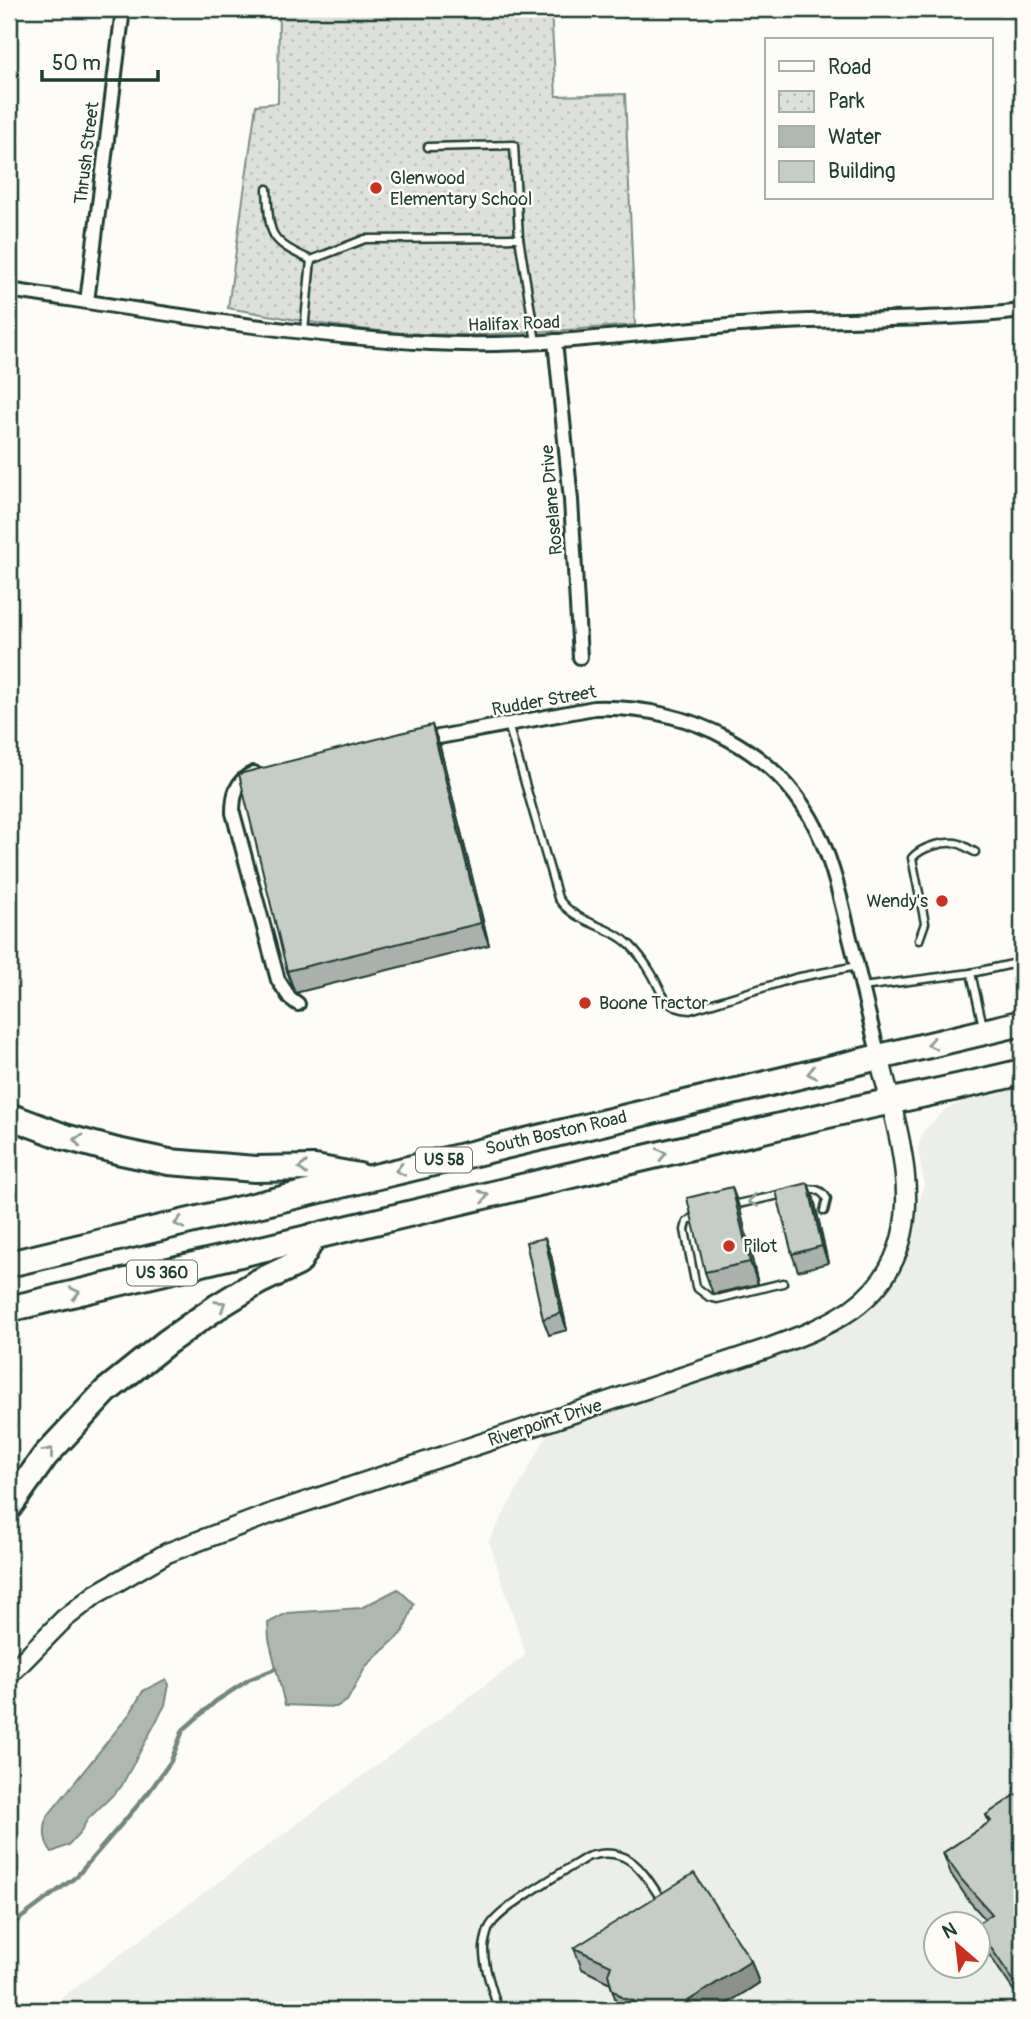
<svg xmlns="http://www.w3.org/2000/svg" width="1031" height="2019" font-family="Pangolin,sans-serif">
  <defs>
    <pattern id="park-dots" width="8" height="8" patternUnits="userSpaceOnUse" patternTransform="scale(1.75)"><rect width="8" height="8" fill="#dde0db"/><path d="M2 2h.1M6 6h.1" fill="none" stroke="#bdc1bd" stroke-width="1.8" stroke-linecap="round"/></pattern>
  </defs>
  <rect width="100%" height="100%" fill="#fdfcf7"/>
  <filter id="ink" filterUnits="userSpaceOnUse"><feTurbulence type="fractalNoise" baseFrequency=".0143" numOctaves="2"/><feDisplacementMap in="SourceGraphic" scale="14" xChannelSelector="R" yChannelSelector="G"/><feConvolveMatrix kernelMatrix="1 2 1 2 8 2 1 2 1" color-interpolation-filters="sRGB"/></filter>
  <g filter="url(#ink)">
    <path fill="#eceee9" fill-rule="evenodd" d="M 1022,1088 L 1022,2010 L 48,2010 L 63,1997 L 526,1655 L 489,1541 L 549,1431 L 832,1334 L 857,1318 L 877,1298 L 902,1263 L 924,1185 L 918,1148 L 923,1132 L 946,1109 L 962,1102 ZM 936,1924 L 978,1924 L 978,1966 L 936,1966 Z"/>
    <path fill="url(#park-dots)" stroke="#7e8e88" stroke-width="2" d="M 279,9 L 551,9 L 556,96 L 625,94 L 635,325 C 564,330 492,337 420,334 C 355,331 291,319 228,308 L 256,105 L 278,103 Z"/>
    <g fill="#aeb8b1" stroke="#75877f" stroke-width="2">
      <path d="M 398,1589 L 414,1604 L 403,1632 L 366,1666 L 347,1701 L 336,1707 L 285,1705 L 269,1639 L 268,1623 L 287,1613 L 361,1608 Z"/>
      <path d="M 166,1679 L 169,1685 L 165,1705 L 121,1787 L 87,1820 L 80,1833 L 69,1845 L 52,1852 C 43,1841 44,1830 47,1817 L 131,1712 L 143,1691 Z"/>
    </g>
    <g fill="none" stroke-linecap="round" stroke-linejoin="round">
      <path stroke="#75877f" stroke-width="4.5" d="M 9,1927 L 77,1876 L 149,1792 L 171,1761 L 183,1730 L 216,1701 L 250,1679 L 275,1669"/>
      <g stroke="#1f3d34" stroke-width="11">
        <g id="lane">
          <path d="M 428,147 L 514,145 L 519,238"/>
          <path d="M 267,189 C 270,235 267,240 311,260"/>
          <path d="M 304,331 L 311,260 L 365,239 L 519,238 L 536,342"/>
          <path d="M 508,724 L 558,898 C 575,924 608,924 630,945 C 638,953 644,961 650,971 C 663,991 661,1008 690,1010 L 795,978 L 857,966"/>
          <path d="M 919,940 L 925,923 L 912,858 C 921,847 946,840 960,844 C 965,846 970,850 975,852"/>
          <path d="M 862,987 L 971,973"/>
          <path d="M 983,1026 L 971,973 L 1022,962"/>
          <path d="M 805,1190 C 815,1188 822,1190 827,1199 L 824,1211"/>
          <path d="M 733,1205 L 784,1194"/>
          <path d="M 698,1213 L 687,1222 L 685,1230 L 696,1287 L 709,1297 L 717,1299 L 783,1283"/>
          <path d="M 498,2010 C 493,1990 483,1967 484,1947 C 485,1941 487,1931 490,1926 C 501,1907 566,1870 587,1857 C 629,1843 643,1872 663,1902"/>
        </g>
      </g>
      <g stroke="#1f3d34" stroke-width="18">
        <g id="street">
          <path d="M 9,290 C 148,311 289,335 430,343 C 542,349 656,330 768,323 C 853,318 938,321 1022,311"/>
          <path d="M 87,302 L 123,9"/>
          <path d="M 555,341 L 571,500 L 580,657"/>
          <path d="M 423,740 L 594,708 C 688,705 784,750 822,841 C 835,872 842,905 850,938 C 860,977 869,1017 879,1057"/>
          <path d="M 254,773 C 236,780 233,795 233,813 L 278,980 L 290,998 L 298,1004"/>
        </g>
      </g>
      <g stroke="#1f3d34" stroke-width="23">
        <path id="secondary" d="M 9,1675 L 64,1619 L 96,1594 L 167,1553 L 275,1512 L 766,1349 C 796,1338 826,1327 852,1309 C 939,1247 900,1140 879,1057"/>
      </g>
      <g stroke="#1f3d34" stroke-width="30">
        <g id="highway">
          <path d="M 9,1116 L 65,1137 L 117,1151 L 169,1162 L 255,1169 L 315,1168 L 359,1176"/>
          <path d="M 9,1264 L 1022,1023"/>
          <path d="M 9,1309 C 274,1246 540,1182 806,1120 C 878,1103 950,1090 1022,1072"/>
          <path d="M 9,1507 L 45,1456 L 106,1391 L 167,1342 L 217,1307 L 258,1282 L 298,1263 L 314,1236"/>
        </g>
      </g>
      <use href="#lane" stroke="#fdfcf7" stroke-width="6"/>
      <use href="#street" stroke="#fdfcf7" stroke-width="12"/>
      <use href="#secondary" stroke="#fdfcf7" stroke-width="18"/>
      <use href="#highway" stroke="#fdfcf7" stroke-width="24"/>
    </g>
    <g fill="#aab0ab" stroke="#1f3d34" stroke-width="2">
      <path d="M 432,725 L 440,747 L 489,945 L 295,993 L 287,971 Z"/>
      <path d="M 814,1199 L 828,1263 L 798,1271 L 792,1254 Z"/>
      <path d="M 740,1209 L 758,1284 L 713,1294 L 705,1272 Z"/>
      <path d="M 545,1238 L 551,1255 L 567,1330 L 549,1335 L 543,1319 Z"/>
      <path d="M 1022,1800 L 1022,2003 L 984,1947 L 978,1932 L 978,1924 L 985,1919 L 969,1901 L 951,1874 L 943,1853 L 989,1823 L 986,1815 Z"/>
      <path d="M 574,1948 L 751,1961 L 759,1983 L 717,2010 L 619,2010 L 610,1983 L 582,1969 Z"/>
    </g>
    <g fill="#8b908b" stroke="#1f3d34" stroke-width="2">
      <path d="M 432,725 L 440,747 L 489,945 L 481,923 Z"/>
      <path d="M 808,1183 L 814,1199 L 828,1263 L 822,1246 Z"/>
      <path d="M 732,1187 L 740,1209 L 758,1284 L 750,1262 Z"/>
      <path d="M 545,1238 L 551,1255 L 567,1330 L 561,1313 Z"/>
      <path d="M 751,1961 L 759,1983 L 717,2010 L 682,2010 L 688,2001 Z"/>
    </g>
    <g fill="#c6cdc7" stroke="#1f3d34" stroke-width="2">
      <path d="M 432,725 L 481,923 L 287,971 L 239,774 Z"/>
      <path d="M 808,1183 L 822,1246 L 792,1254 L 776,1191 Z"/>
      <path d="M 732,1187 L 750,1262 L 705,1272 L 687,1198 Z"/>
      <path d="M 545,1238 L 561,1313 L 543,1319 L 526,1242 Z"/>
      <path d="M 1017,1794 L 1021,1801 L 1022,1800 L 1022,1993 L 978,1929 L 978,1924 L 977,1924 L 992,1914 L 961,1879 L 943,1853 L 991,1821 L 986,1815 Z"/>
      <path d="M 694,1873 L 751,1961 L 688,2001 L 691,2005 L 682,2010 L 634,2010 L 634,2001 L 623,1998 L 612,1989 L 608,1974 L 611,1965 L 574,1948 Z"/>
    </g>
    <defs><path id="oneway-chevron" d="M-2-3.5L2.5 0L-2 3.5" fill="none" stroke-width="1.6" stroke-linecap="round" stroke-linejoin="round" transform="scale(1.75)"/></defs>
    <g stroke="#8e9c96">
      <use href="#oneway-chevron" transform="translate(932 1044) rotate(167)"/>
      <use href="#oneway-chevron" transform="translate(812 1073) rotate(167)"/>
      <use href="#oneway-chevron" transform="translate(78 1140) rotate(-165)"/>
      <use href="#oneway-chevron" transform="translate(662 1154) rotate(-13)"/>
      <use href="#oneway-chevron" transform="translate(303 1168) rotate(179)"/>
      <use href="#oneway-chevron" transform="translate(400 1170) rotate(167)"/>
      <use href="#oneway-chevron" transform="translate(484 1196) rotate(-14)"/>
      <use href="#oneway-chevron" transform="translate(753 1201) rotate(168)"/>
      <use href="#oneway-chevron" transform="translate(179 1223) rotate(167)"/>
      <use href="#oneway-chevron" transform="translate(75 1293) rotate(-13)"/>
      <use href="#oneway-chevron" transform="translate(221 1305) rotate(-33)"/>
      <use href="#oneway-chevron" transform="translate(49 1452) rotate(-49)"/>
    </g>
  </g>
  <g fill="#c8321e" stroke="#fdfcf7" stroke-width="2.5">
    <circle cx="376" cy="188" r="7"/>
    <circle cx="942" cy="901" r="7"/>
    <circle cx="585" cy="1003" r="7"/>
    <circle cx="729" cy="1246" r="7"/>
  </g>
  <g text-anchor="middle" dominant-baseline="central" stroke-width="5" stroke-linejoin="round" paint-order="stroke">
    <g fill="#fdfcf7" stroke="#62766e" stroke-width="2">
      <rect x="416" y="1147.5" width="56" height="25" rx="5"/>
      <rect x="127" y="1260.5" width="70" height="25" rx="5"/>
    </g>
    <g font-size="16" font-weight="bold" fill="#1f3d34">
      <text x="444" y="1160">US 58</text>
      <text x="162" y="1273">US 360</text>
    </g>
    <g font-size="18" fill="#1f3d34" stroke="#fdfcf7">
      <text transform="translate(87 153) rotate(-83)">Thrush Street</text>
      <text transform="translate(514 324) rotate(-2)">Halifax Road</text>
      <text transform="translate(552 500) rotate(-95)">Roselane Drive</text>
      <text transform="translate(544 701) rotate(-10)">Rudder Street</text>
      <text transform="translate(556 1133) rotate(-13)">South Boston Road</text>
      <text transform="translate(545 1423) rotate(-18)">Riverpoint Drive</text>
    </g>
    <g font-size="18" fill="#1f3d34" stroke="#fdfcf7" text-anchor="start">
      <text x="390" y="178">Glenwood<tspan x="390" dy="21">Elementary School</tspan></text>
      <text x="928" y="901" text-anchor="end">Wendy's</text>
      <text x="599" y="1003">Boone Tractor</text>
      <text x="743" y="1246">Pilot</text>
    </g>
  </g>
  <rect width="1031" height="2019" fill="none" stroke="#fdfcf7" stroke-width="35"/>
  <rect x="18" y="18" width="996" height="1984" fill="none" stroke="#1f3d34" stroke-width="2.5" filter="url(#ink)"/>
  <rect x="765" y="38" width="228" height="161" fill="#fdfcf7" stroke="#a4b0a9" stroke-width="2"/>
  <rect x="779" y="61" width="35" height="10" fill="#fdfcf7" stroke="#a4b0a9" stroke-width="2"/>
  <text x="828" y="74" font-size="21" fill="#1f3d34">Road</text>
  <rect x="779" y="91" width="35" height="21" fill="url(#park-dots)" stroke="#a4b0a9" stroke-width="2"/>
  <text x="828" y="108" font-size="21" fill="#1f3d34">Park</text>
  <rect x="779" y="126" width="35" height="21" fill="#aeb8b1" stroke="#a4b0a9" stroke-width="2"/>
  <text x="828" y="144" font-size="21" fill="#1f3d34">Water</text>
  <rect x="779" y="161" width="35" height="21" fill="#c6cdc7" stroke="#a4b0a9" stroke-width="2"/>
  <text x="828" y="178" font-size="21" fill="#1f3d34">Building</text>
  <g transform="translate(957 1945) rotate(332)"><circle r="33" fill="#fdfcf7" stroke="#a4b0a9" stroke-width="2"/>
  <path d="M0-5L12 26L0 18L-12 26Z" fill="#c8321e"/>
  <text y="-10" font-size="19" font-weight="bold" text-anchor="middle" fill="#1f3d34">N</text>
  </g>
  <path d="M42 70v10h116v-10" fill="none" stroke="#1f3d34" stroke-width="3.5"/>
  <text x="52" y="70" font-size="21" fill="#1f3d34" stroke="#fdfcf7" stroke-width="5" paint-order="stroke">50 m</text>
</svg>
